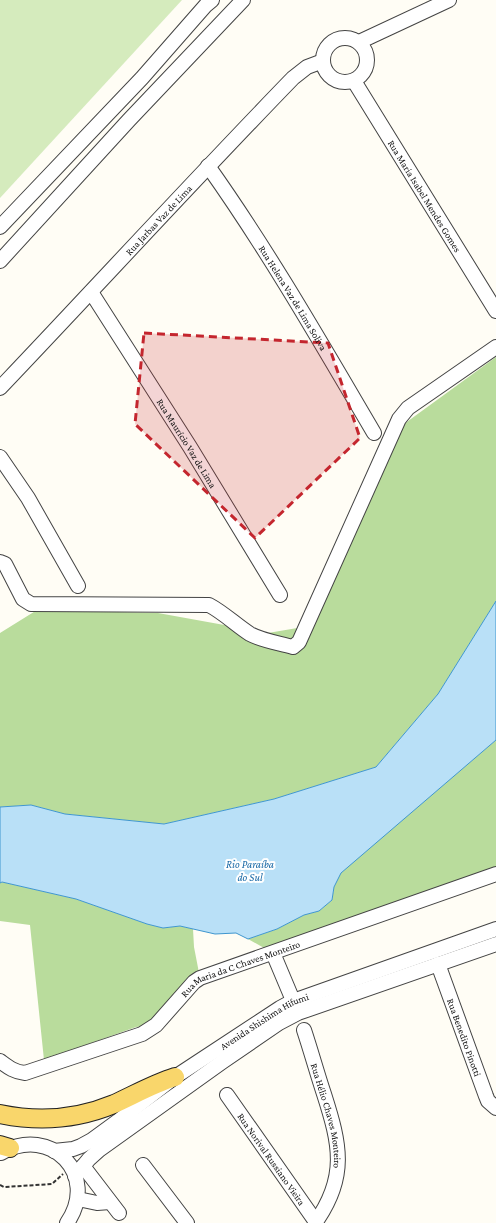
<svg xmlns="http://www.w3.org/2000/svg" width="496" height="1223" font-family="'Crimson Pro',serif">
  <rect width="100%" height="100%" fill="#fffdf5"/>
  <path fill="#d5ebbd" d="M 0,0 L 182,0 L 0,198 Z"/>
  <g fill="#b9dc9c">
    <path d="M 496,357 L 496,601 L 438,694 L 376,767 L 274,799 L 164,824 L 65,814 L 31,805 L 0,807 L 0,633 L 37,610 L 158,613 L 268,633 L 309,626 L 404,424 Z"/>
    <path d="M 496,740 L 496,874 L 273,953 L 248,939 L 277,929 L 304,915 L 319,911 L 332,900 L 334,887 L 340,873 Z"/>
    <path d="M 2,882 L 76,899 L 147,924 L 163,928 L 180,926 L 193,929 L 194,947 L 200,978 L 156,1025 L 136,1027 L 44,1060 L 30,925 L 0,921 L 0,883 Z"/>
  </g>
  <path fill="#b9e0f7" stroke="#3f96cf" d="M 496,601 L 496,740 L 341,873 L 334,887 L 332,900 L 319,911 L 304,915 L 277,929 L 248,939 L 236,933 L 215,934 L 180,926 L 163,928 L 147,924 L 76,899 L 2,882 L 0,883 L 0,807 L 31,805 L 65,814 L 164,824 L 274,799 L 376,767 L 438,694 Z"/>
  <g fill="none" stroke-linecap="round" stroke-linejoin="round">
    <g stroke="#444" stroke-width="16">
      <g id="minor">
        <circle cx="345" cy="60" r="22"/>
        <path d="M 359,42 L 449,0"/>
        <path id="s1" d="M 354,81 L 496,311"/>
        <path id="s2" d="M 208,166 C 269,252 321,343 374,433"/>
        <path d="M 0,227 L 142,78 L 206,5 L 212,0"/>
        <path d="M 0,261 L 129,120 L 243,0"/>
        <path id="s3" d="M 91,292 L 190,447 L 280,595"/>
        <path id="s4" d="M 0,388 C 98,285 194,180 293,78 L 307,67 L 323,61"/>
        <path d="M 0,457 L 28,498 L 78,586"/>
        <path d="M 0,562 L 5,564 L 23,599 L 31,604 L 209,605 C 224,613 236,625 250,634 C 263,641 279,643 293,647 L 299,642 L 399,419 L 408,408 L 496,347"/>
        <path d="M 273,953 L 297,1010"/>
        <path id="s5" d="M 438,964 L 486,1096 L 488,1101 L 496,1108"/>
        <path id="s6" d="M 304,1030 C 311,1051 317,1073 324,1094 C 340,1144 348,1177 315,1223"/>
        <path id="s7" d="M 0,1061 C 8,1067 14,1072 25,1073 L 142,1034 L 156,1025 L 194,982 L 200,978 L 496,874"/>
        <path id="s8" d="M 227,1095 L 316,1222"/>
        <path id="s9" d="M 54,1151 L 73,1149 L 81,1146 L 92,1140 L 118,1121 L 175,1077 L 280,1008 L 293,1001 L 496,929"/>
        <path d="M 1,1153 C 51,1124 100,1175 67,1223"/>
        <path d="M 143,1165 L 187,1223"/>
        <path d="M 83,1166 L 119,1213"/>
        <path d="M 75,1176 L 89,1159 L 99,1150 L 222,1062 L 279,1023 L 298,1013 L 496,944"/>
        <path d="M 78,1199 L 97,1203 L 110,1202"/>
      </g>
    </g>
    <g stroke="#222" stroke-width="20">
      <g id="major">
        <path d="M 0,1114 C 38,1122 78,1119 114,1104 C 134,1095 153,1084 175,1077"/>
        <path d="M 0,1145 L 10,1148"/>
      </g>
    </g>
    <path stroke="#333" stroke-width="2" stroke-dasharray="4 2" stroke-linecap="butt" d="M 0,1185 L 4,1187 L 52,1184 L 63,1174"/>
    <use href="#minor" stroke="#fff" stroke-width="14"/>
    <use href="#major" stroke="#f9d66b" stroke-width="18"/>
  </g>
  <path fill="#c4262e" fill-opacity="0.2" stroke="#c4262e" stroke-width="3" stroke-dasharray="8 5" stroke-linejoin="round" d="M 144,333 L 328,343 L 360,438 L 255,538 L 135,424 Z"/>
  <g text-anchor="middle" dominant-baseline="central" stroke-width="4" stroke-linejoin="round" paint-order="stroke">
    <g font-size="10" fill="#111" stroke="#fff">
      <text stroke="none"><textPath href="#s1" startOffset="135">Rua Maria Isabel Mendes Gomes</textPath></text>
      <text stroke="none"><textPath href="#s4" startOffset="231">Rua Jarbas Vaz de Lima</textPath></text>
      <text stroke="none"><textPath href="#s2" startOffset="157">Rua Helena Vaz de Lima Soliva</textPath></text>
      <text stroke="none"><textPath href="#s3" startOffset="179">Rua Maurício Vaz de Lima</textPath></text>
      <text stroke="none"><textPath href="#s7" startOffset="273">Rua Maria da C Chaves Monteiro</textPath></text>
      <text stroke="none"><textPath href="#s9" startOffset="250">Avenida Shishima Hifumi</textPath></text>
      <text stroke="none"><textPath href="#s5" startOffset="78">Rua Benedito Pinotti</textPath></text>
      <text stroke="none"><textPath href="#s6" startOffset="89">Rua Hélio Chaves Monteiro</textPath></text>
      <text stroke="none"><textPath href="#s8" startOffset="78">Rua Norival Russiano Vieira</textPath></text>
    </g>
    <g font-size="11" font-style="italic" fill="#1768a6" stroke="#fff">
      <text x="250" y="864">Rio Paraíba<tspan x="250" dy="13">do Sul</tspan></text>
    </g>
  </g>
</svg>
